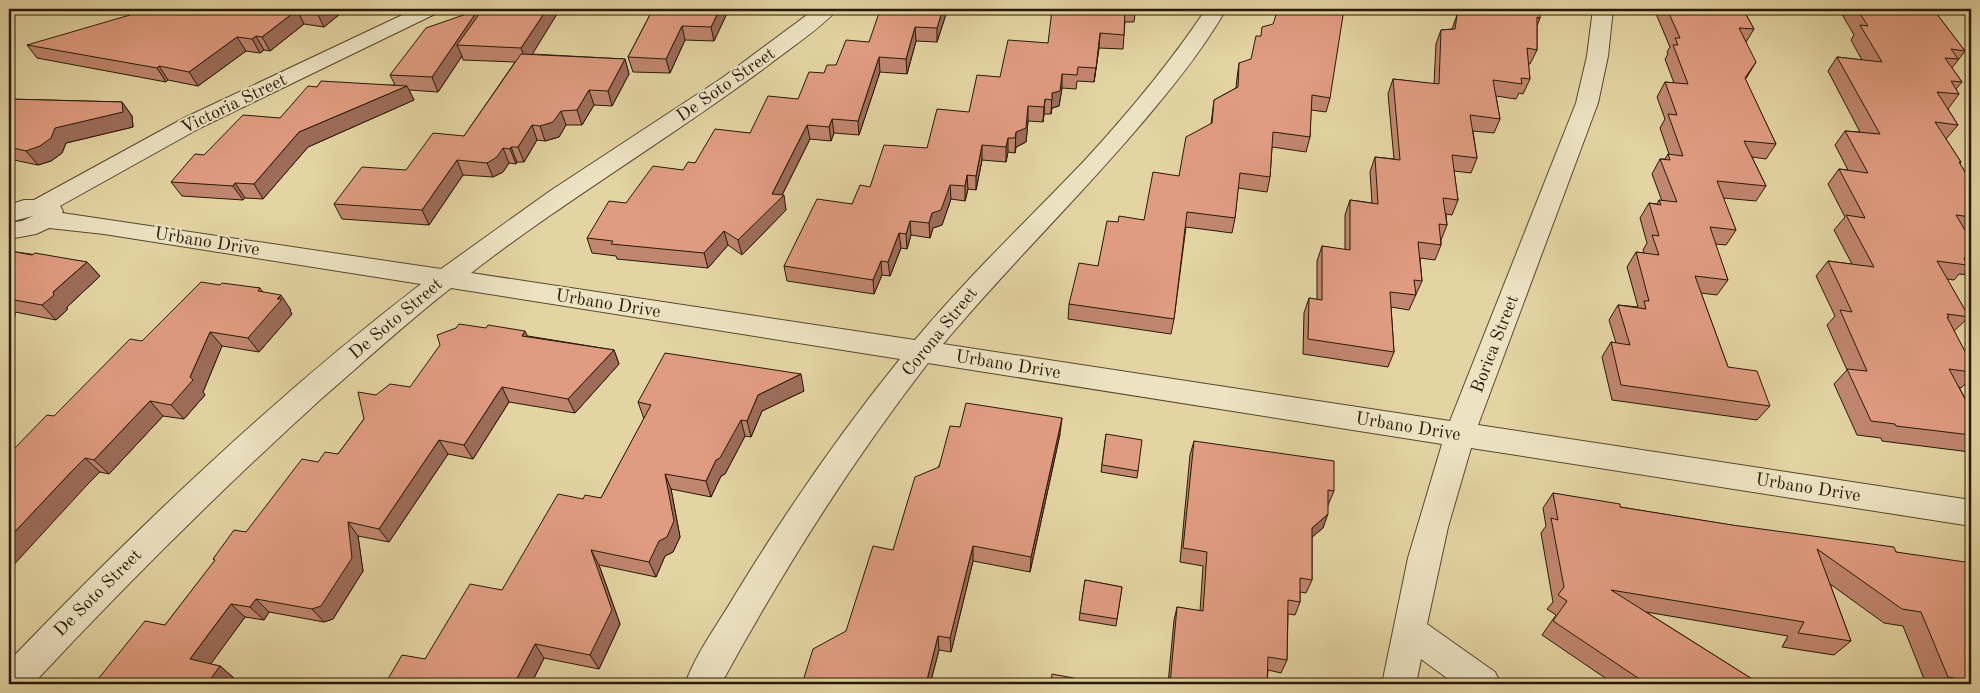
<svg xmlns="http://www.w3.org/2000/svg" width="1980" height="693" font-family="'Old Standard TT',serif">
  <rect width="100%" height="100%" fill="#e4d4a3"/>
  <filter id="stains"><feTurbulence type="fractalNoise" baseFrequency=".004" numOctaves="4"/><feColorMatrix values="0 0 0 0 .2 0 0 0 0 .09 0 0 0 0 .02 0 0 0 .5 -.17"/></filter>
  <radialGradient id="worn" r=".72"><stop offset=".6" stop-color="#630" stop-opacity="0"/><stop offset="1" stop-color="#630" stop-opacity=".3"/></radialGradient>
  <g fill="none" stroke-linecap="round" stroke-linejoin="round">
    <g stroke="#56482c" stroke-width="2">
      <path id="minor" d="M 415,9 L 440,9 L 437,13 L 200,128 L 60,206 L 63,211 L 62,213 L 441,269 L 550,191 L 722,78 L 815,9 L 837,9 C 828,23 785,52 770,64 C 672,137 567,199 471,273 L 915,340 C 968,276 1028,220 1085,160 C 1129,112 1170,63 1206,9 L 1226,9 C 1206,45 1179,79 1153,110 C 1086,191 1010,264 943,344 L 1450,421 L 1576,103 L 1587,56 L 1593,9 L 1613,9 L 1608,56 L 1598,103 L 1478,425 L 1971,500 L 1971,526 L 1471,448 L 1448,527 L 1427,624 L 1495,672 L 1501,684 L 1455,684 L 1421,659 L 1416,684 L 1382,684 L 1408,558 L 1442,444 L 928,363 C 850,464 782,572 721,684 L 685,684 C 696,653 718,624 735,595 C 785,513 840,433 900,359 L 451,288 C 406,323 364,362 321,399 C 221,490 125,585 33,684 L 9,684 L 9,661 C 138,527 274,397 421,284 L 104,234 L 49,228 L 36,234 L 9,239 L 9,223 L 22,221 L 33,216 L 9,222 L 9,205 L 24,200 L 34,200 L 184,118 Z"/>
    </g>
    <use href="#minor" fill="#ede3c3" fill-rule="evenodd"/>
  </g>
  <g fill="#c1866f" stroke="#271905">
    <path d="M 346,9 L 324,27 L 304,24 L 270,51 L 264,50 L 260,53 L 246,51 L 198,86 L 168,80 L 166,82 L 37,58 L 27,45 L 235,10 Z"/>
    <path d="M 560,9 L 532,54 L 625,59 L 629,74 L 612,106 L 594,105 L 582,125 L 566,125 L 559,137 L 545,141 L 537,140 L 524,162 L 517,162 L 516,164 L 509,163 L 503,172 L 493,177 L 463,175 L 429,225 L 342,219 L 334,204 L 406,170 L 464,136 L 515,62 L 463,60 L 462,56 L 438,92 L 409,90 L 414,100 L 308,147 L 263,199 L 245,198 L 243,200 L 182,196 L 171,182 L 204,155 L 280,118 L 317,87 L 395,85 L 390,75 L 478,10 L 479,14 Z"/>
    <path d="M 653,9 L 729,9 L 714,41 L 685,40 L 670,73 L 633,72 L 628,57 Z"/>
    <path d="M 891,9 L 967,9 L 966,12 L 947,11 L 937,42 L 916,41 L 907,74 L 880,72 L 859,135 L 834,133 L 831,141 L 810,139 L 782,195 L 786,210 L 742,255 L 728,245 L 708,268 L 617,259 L 616,256 L 592,253 L 587,238 L 626,203 L 683,170 L 695,163 L 750,133 L 798,99 L 824,73 L 836,65 L 869,42 Z"/>
    <path d="M 1068,9 L 1145,9 L 1135,14 L 1134,22 L 1125,22 L 1123,49 L 1099,48 L 1094,82 L 1077,81 L 1076,89 L 1062,88 L 1059,106 L 1052,108 L 1051,114 L 1044,114 L 1043,122 L 1028,121 L 1026,142 L 1016,147 L 1015,153 L 1008,152 L 1006,162 L 982,160 L 976,190 L 968,189 L 965,201 L 951,199 L 942,225 L 933,228 L 930,238 L 911,235 L 907,249 L 901,248 L 890,276 L 882,275 L 874,294 L 787,281 L 784,266 L 870,187 L 927,148 L 969,112 L 1000,77 L 1048,43 L 1068,11 Z"/>
    <path d="M 1654,9 L 1743,9 L 1754,29 L 1746,42 L 1745,79 L 1776,144 L 1766,159 L 1752,157 L 1766,186 L 1756,201 L 1723,198 L 1736,230 L 1726,245 L 1715,244 L 1728,280 L 1717,295 L 1701,293 L 1728,367 L 1770,406 L 1757,420 L 1612,400 L 1602,357 L 1611,342 L 1616,343 L 1609,320 L 1618,305 L 1638,307 L 1627,267 L 1636,252 L 1644,253 L 1643,250 L 1647,243 L 1640,218 L 1649,203 L 1657,204 L 1659,200 L 1662,201 L 1652,174 L 1660,159 L 1665,159 L 1668,154 L 1669,154 L 1660,128 L 1665,119 L 1657,97 L 1665,82 L 1674,83 L 1665,59 L 1668,54 L 1667,52 L 1670,47 Z"/>
    <path d="M 1839,9 L 1933,9 L 1965,51 L 1952,68 L 1962,82 L 1956,89 L 1959,94 L 1948,109 L 1958,125 L 1946,139 L 1961,162 L 1960,164 L 1971,182 L 1971,230 L 1969,233 L 1967,233 L 1971,240 L 1971,274 L 1970,275 L 1959,274 L 1954,280 L 1947,279 L 1969,317 L 1954,331 L 1971,363 L 1971,378 L 1961,388 L 1959,387 L 1971,410 L 1971,451 L 1970,452 L 1882,441 L 1881,438 L 1857,435 L 1834,384 L 1847,370 L 1827,325 L 1835,316 L 1816,276 L 1828,261 L 1852,264 L 1834,230 L 1845,217 L 1828,184 L 1839,169 L 1848,170 L 1835,145 L 1845,131 L 1860,132 L 1828,71 L 1837,57 L 1862,60 L 1851,40 L 1854,35 Z"/>
    <path d="M 1457,15 L 1540,18 L 1537,26 L 1537,50 L 1530,64 L 1528,64 L 1530,79 L 1523,94 L 1519,93 L 1516,99 L 1496,96 L 1500,119 L 1494,133 L 1473,131 L 1477,158 L 1471,173 L 1454,171 L 1458,200 L 1452,215 L 1446,214 L 1447,225 L 1441,240 L 1441,245 L 1435,260 L 1420,258 L 1422,281 L 1409,310 L 1391,307 L 1394,352 L 1388,367 L 1303,354 L 1304,313 L 1309,298 L 1317,300 L 1317,261 L 1322,246 L 1345,250 L 1345,215 L 1350,200 L 1372,203 L 1370,172 L 1375,157 L 1394,159 L 1388,94 L 1393,79 L 1434,84 L 1436,44 L 1441,30 L 1452,29 Z"/>
    <path d="M 1239,63 L 1330,98 L 1326,112 L 1311,110 L 1310,137 L 1306,152 L 1272,147 L 1270,177 L 1267,192 L 1238,188 L 1235,218 L 1232,233 L 1186,227 L 1174,319 L 1171,334 L 1068,319 L 1069,304 L 1098,266 L 1118,222 L 1144,220 L 1179,176 L 1211,124 L 1214,100 L 1236,88 L 1237,78 Z"/>
    <path d="M 9,99 L 122,102 L 132,116 L 133,127 L 66,143 L 62,153 L 51,161 L 38,165 L 9,159 Z"/>
    <path d="M 9,251 L 87,262 L 100,276 L 67,307 L 67,310 L 56,320 L 15,312 L 13,336 L 9,340 Z"/>
    <path d="M 220,285 L 260,288 L 263,292 L 291,310 L 290,311 L 292,314 L 259,352 L 222,346 L 203,392 L 205,395 L 184,419 L 163,416 L 109,474 L 100,472 L 87,485 L 54,416 L 142,341 Z"/>
    <path d="M 528,336 L 614,350 L 619,364 L 575,413 L 509,402 L 473,459 L 448,454 L 389,542 L 358,536 L 363,571 L 333,619 L 324,622 L 269,612 L 264,620 L 245,617 L 210,664 L 220,666 L 235,679 L 231,684 L 165,625 L 215,561 L 213,559 L 246,532 L 318,462 L 338,454 L 364,419 L 376,395 L 410,387 Z"/>
    <path d="M 804,391 L 762,411 L 751,437 L 745,436 L 725,474 L 721,476 L 711,497 L 671,489 L 680,537 L 673,552 L 665,556 L 656,577 L 599,565 L 620,624 L 599,669 L 544,658 L 531,684 L 385,684 L 425,659 L 502,590 L 583,499 L 601,498 L 644,419 L 638,402 Z"/>
    <path d="M 960,427 L 1060,434 L 1030,572 L 973,561 L 951,652 L 939,650 L 930,684 L 802,684 L 846,631 L 893,550 Z"/>
    <path d="M 1106,434 L 1138,471 L 1137,478 L 1101,472 Z"/>
    <path d="M 1194,441 L 1334,491 L 1328,505 L 1323,528 L 1312,537 L 1312,580 L 1306,593 L 1300,592 L 1300,602 L 1295,615 L 1288,614 L 1287,660 L 1281,673 L 1268,670 L 1267,684 L 1168,684 L 1174,620 L 1177,607 L 1200,611 L 1203,566 L 1180,562 L 1190,455 Z"/>
    <path d="M 1553,493 L 1620,507 L 1896,552 L 1971,569 L 1971,684 L 1926,684 L 1903,626 L 1884,623 L 1830,584 L 1851,641 L 1834,655 L 1782,647 L 1788,636 L 1646,612 L 1760,684 L 1614,684 L 1542,635 L 1556,615 L 1547,609 L 1553,602 L 1541,533 L 1546,526 L 1543,508 Z"/>
    <path d="M 1085,580 L 1122,587 L 1116,626 L 1079,620 Z"/>
  </g>
  <g fill="#9d6d5a" stroke="#271905">
    <path d="M 322,9 L 346,9 L 324,27 L 317,13 Z"/>
    <path d="M 547,9 L 560,9 L 527,63 L 521,48 Z"/>
    <path d="M 720,9 L 729,9 L 714,41 L 711,27 Z"/>
    <path d="M 943,9 L 947,9 L 947,11 L 937,42 L 937,28 Z"/>
    <path d="M 1136,9 L 1145,9 L 1135,14 Z"/>
    <path d="M 297,10 L 304,24 L 270,51 L 262,37 Z"/>
    <path d="M 478,10 L 483,24 L 457,45 L 462,56 L 438,92 L 432,77 Z"/>
    <path d="M 682,26 L 685,40 L 670,73 L 666,59 Z"/>
    <path d="M 915,27 L 916,41 L 907,74 L 906,59 Z"/>
    <path d="M 1100,33 L 1099,48 L 1094,82 L 1096,68 Z"/>
    <path d="M 256,36 L 264,50 L 260,53 L 252,39 Z"/>
    <path d="M 237,37 L 246,51 L 198,86 L 189,72 Z"/>
    <path d="M 879,57 L 880,72 L 859,135 L 858,121 Z"/>
    <path d="M 625,59 L 629,74 L 612,106 L 608,91 Z"/>
    <path d="M 1756,62 L 1747,77 L 1736,92 L 1745,78 Z"/>
    <path d="M 159,66 L 168,80 L 166,82 L 157,68 Z"/>
    <path d="M 1062,74 L 1062,88 L 1059,106 L 1052,108 L 1051,114 L 1052,93 Z"/>
    <path d="M 407,86 L 414,100 L 308,147 L 263,199 L 254,184 L 299,132 Z"/>
    <path d="M 589,90 L 594,105 L 582,125 L 577,110 Z"/>
    <path d="M 1045,99 L 1044,114 L 1043,122 L 1044,107 Z"/>
    <path d="M 122,102 L 132,116 L 133,127 L 66,143 L 62,153 L 51,161 L 38,165 L 26,151 L 55,128 Z"/>
    <path d="M 1028,106 L 1028,121 L 1026,142 L 1016,147 L 1015,153 L 1016,132 Z"/>
    <path d="M 561,111 L 566,125 L 559,137 L 545,141 L 540,126 Z"/>
    <path d="M 832,119 L 834,133 L 831,141 L 829,127 Z"/>
    <path d="M 532,125 L 537,140 L 524,162 L 518,147 Z"/>
    <path d="M 807,125 L 810,139 L 780,199 L 784,195 L 786,210 L 742,255 L 738,240 L 772,194 Z"/>
    <path d="M 1008,138 L 1008,152 L 1006,162 L 1006,147 Z"/>
    <path d="M 982,145 L 982,160 L 976,190 L 976,176 Z"/>
    <path d="M 511,147 L 517,162 L 516,164 L 510,149 Z"/>
    <path d="M 503,148 L 509,163 L 503,172 L 493,177 L 487,163 Z"/>
    <path d="M 457,160 L 463,175 L 429,225 L 422,210 Z"/>
    <path d="M 967,175 L 968,189 L 965,201 L 965,186 Z"/>
    <path d="M 235,183 L 245,198 L 243,200 L 233,186 Z"/>
    <path d="M 950,185 L 951,199 L 942,225 L 933,228 L 930,238 L 929,223 L 932,213 Z"/>
    <path d="M 910,221 L 911,235 L 907,249 L 906,234 Z"/>
    <path d="M 724,231 L 728,245 L 708,268 L 704,253 Z"/>
    <path d="M 899,233 L 901,248 L 890,276 L 888,262 Z"/>
    <path d="M 881,261 L 882,275 L 874,294 L 873,280 Z"/>
    <path d="M 87,262 L 100,276 L 67,307 L 67,310 L 56,320 L 42,305 L 53,292 Z"/>
    <path d="M 281,295 L 291,310 L 290,311 L 292,314 L 259,352 L 248,338 Z"/>
    <path d="M 9,306 L 15,312 L 13,336 L 9,340 Z"/>
    <path d="M 525,331 L 532,345 L 522,336 Z"/>
    <path d="M 210,332 L 222,346 L 203,392 L 205,395 L 184,419 L 171,405 L 190,377 Z"/>
    <path d="M 614,350 L 619,364 L 575,413 L 568,399 Z"/>
    <path d="M 801,374 L 804,391 L 762,411 L 751,437 L 747,421 L 758,395 Z"/>
    <path d="M 502,387 L 509,402 L 473,459 L 464,445 Z"/>
    <path d="M 150,401 L 163,416 L 109,474 L 94,460 Z"/>
    <path d="M 1062,418 L 1060,434 L 1030,572 L 1031,557 Z"/>
    <path d="M 741,420 L 745,436 L 725,474 L 721,476 L 711,497 L 706,481 L 716,460 Z"/>
    <path d="M 439,440 L 448,454 L 389,542 L 379,529 Z"/>
    <path d="M 85,458 L 100,472 L 87,485 L 9,570 L 9,538 L 72,471 Z"/>
    <path d="M 665,474 L 671,489 L 680,537 L 673,552 L 665,556 L 656,577 L 649,562 Z"/>
    <path d="M 1328,514 L 1323,528 L 1306,542 L 1312,528 Z"/>
    <path d="M 348,522 L 358,536 L 363,571 L 333,619 L 324,622 L 312,609 Z"/>
    <path d="M 973,546 L 973,561 L 951,652 L 950,638 Z"/>
    <path d="M 591,550 L 599,565 L 620,624 L 599,669 L 590,655 Z"/>
    <path d="M 256,599 L 269,612 L 264,620 L 250,607 Z"/>
    <path d="M 231,604 L 245,617 L 205,672 L 190,659 Z"/>
    <path d="M 938,636 L 939,650 L 930,684 L 926,684 Z"/>
    <path d="M 535,644 L 544,658 L 531,684 L 514,684 Z"/>
    <path d="M 220,666 L 235,679 L 231,684 L 207,684 Z"/>
  </g>
  <g fill="#e09c81" stroke="#271905">
    <path d="M 129,9 L 225,9 L 235,10 L 238,9 L 322,9 L 317,13 L 297,10 L 262,37 L 256,36 L 252,39 L 237,37 L 189,72 L 159,66 L 157,68 L 27,45 L 130,15 Z"/>
    <path d="M 483,9 L 547,9 L 521,48 L 457,45 Z"/>
    <path d="M 653,9 L 720,9 L 711,27 L 682,26 L 666,59 L 628,57 Z"/>
    <path d="M 891,9 L 943,9 L 937,28 L 915,27 L 906,59 L 879,57 L 858,121 L 832,119 L 829,127 L 807,125 L 772,194 L 784,195 L 738,240 L 724,231 L 704,253 L 611,244 L 613,241 L 587,238 L 609,201 L 626,203 L 653,166 L 683,170 L 688,162 L 695,163 L 715,129 L 750,133 L 768,96 L 798,99 L 809,72 L 824,73 L 827,65 L 836,65 L 846,40 L 869,42 L 880,10 L 891,11 Z"/>
    <path d="M 1068,9 L 1125,9 L 1124,35 L 1100,33 L 1096,68 L 1078,67 L 1077,75 L 1062,74 L 1060,91 L 1052,93 L 1052,100 L 1045,99 L 1044,107 L 1028,106 L 1026,128 L 1016,132 L 1015,138 L 1008,138 L 1006,147 L 982,145 L 976,176 L 967,175 L 965,186 L 950,185 L 941,210 L 932,213 L 929,223 L 910,221 L 906,234 L 899,233 L 888,262 L 881,261 L 873,280 L 784,266 L 817,199 L 852,204 L 860,185 L 870,187 L 884,145 L 927,148 L 937,109 L 969,112 L 977,75 L 1000,77 L 1008,40 L 1048,43 L 1052,10 L 1068,11 Z"/>
    <path d="M 1278,9 L 1344,9 L 1330,98 L 1312,95 L 1310,137 L 1273,132 L 1270,177 L 1240,173 L 1235,218 L 1187,212 L 1174,319 L 1069,304 L 1079,263 L 1098,266 L 1107,221 L 1118,222 L 1119,216 L 1144,220 L 1153,172 L 1179,176 L 1186,137 L 1212,123 L 1214,100 L 1238,87 L 1239,63 L 1251,59 L 1256,36 L 1261,36 L 1262,27 L 1273,24 Z"/>
    <path d="M 1463,9 L 1541,9 L 1540,18 L 1537,17 L 1537,50 L 1527,48 L 1530,79 L 1521,78 L 1522,84 L 1493,80 L 1500,119 L 1470,115 L 1477,158 L 1452,155 L 1458,200 L 1443,198 L 1447,225 L 1439,224 L 1441,245 L 1418,242 L 1422,281 L 1414,280 L 1416,295 L 1390,292 L 1394,352 L 1308,339 L 1309,298 L 1322,300 L 1322,246 L 1350,250 L 1350,200 L 1378,204 L 1375,157 L 1400,160 L 1393,79 L 1439,84 L 1441,30 L 1455,29 L 1457,15 Z"/>
    <path d="M 1667,9 L 1743,9 L 1754,29 L 1739,28 L 1756,62 L 1745,78 L 1776,144 L 1744,141 L 1766,186 L 1717,181 L 1736,230 L 1710,227 L 1728,280 L 1695,276 L 1728,367 L 1757,371 L 1770,406 L 1621,385 L 1611,342 L 1630,345 L 1618,305 L 1646,309 L 1644,301 L 1649,301 L 1636,252 L 1659,255 L 1652,235 L 1659,236 L 1649,203 L 1661,205 L 1659,200 L 1677,202 L 1660,159 L 1670,160 L 1668,154 L 1683,156 L 1668,114 L 1677,115 L 1665,82 L 1688,84 L 1673,45 L 1678,45 L 1675,38 L 1680,38 Z"/>
    <path d="M 1857,9 L 1933,9 L 1965,51 L 1951,49 L 1958,59 L 1945,58 L 1962,82 L 1951,81 L 1959,94 L 1937,92 L 1958,125 L 1935,122 L 1961,162 L 1959,162 L 1971,182 L 1971,217 L 1956,215 L 1971,240 L 1971,259 L 1964,258 L 1967,265 L 1937,261 L 1969,317 L 1947,314 L 1949,317 L 1947,317 L 1971,363 L 1971,372 L 1949,369 L 1971,410 L 1971,435 L 1896,426 L 1895,424 L 1871,421 L 1847,369 L 1867,371 L 1840,310 L 1852,312 L 1828,261 L 1874,267 L 1846,215 L 1865,218 L 1839,169 L 1868,173 L 1845,131 L 1880,134 L 1837,57 L 1882,62 L 1860,25 L 1868,26 Z"/>
    <path d="M 478,10 L 432,77 L 390,75 L 426,28 Z"/>
    <path d="M 521,54 L 625,59 L 608,91 L 589,90 L 577,110 L 561,111 L 553,122 L 540,126 L 532,125 L 518,147 L 511,147 L 510,149 L 503,148 L 497,157 L 487,163 L 457,160 L 422,210 L 334,204 L 362,167 L 406,170 L 433,133 L 464,136 Z"/>
    <path d="M 321,81 L 407,86 L 299,132 L 254,184 L 235,183 L 233,186 L 171,182 L 195,154 L 204,155 L 243,115 L 280,118 L 308,86 L 317,87 Z"/>
    <path d="M 9,99 L 122,102 L 123,112 L 55,128 L 51,138 L 40,146 L 26,151 L 9,147 Z"/>
    <path d="M 9,251 L 10,251 L 32,255 L 35,253 L 87,262 L 53,292 L 54,295 L 42,305 L 9,299 Z"/>
    <path d="M 201,282 L 220,285 L 222,283 L 260,288 L 258,291 L 281,295 L 277,299 L 282,299 L 248,338 L 210,332 L 190,377 L 193,380 L 171,405 L 150,401 L 94,460 L 85,458 L 72,471 L 9,538 L 9,454 L 47,415 L 54,416 L 130,339 L 142,341 Z"/>
    <path d="M 459,324 L 486,328 L 488,325 L 525,331 L 522,336 L 614,350 L 568,399 L 502,387 L 464,445 L 439,440 L 379,529 L 348,522 L 352,558 L 321,606 L 312,609 L 256,599 L 250,607 L 231,604 L 190,659 L 220,666 L 207,684 L 94,684 L 145,621 L 165,625 L 215,560 L 213,559 L 234,530 L 246,532 L 302,459 L 318,462 L 325,452 L 338,454 L 364,419 L 358,392 L 376,395 L 390,384 L 410,387 L 440,345 L 437,335 L 456,328 Z"/>
    <path d="M 665,353 L 801,374 L 758,395 L 747,421 L 741,420 L 720,458 L 716,460 L 706,481 L 665,474 L 674,521 L 667,537 L 659,541 L 649,562 L 591,550 L 612,610 L 590,655 L 535,644 L 514,684 L 385,684 L 402,655 L 425,659 L 470,584 L 502,590 L 558,494 L 583,499 L 585,495 L 601,498 L 651,405 L 638,402 Z"/>
    <path d="M 966,403 L 1062,418 L 1031,557 L 973,546 L 950,638 L 938,636 L 926,684 L 802,684 L 813,649 L 846,631 L 873,546 L 893,550 L 915,477 L 939,467 L 950,426 L 960,427 Z"/>
    <path d="M 1106,434 L 1142,440 L 1138,471 L 1102,465 Z"/>
    <path d="M 1194,441 L 1334,461 L 1334,491 L 1328,490 L 1328,514 L 1312,528 L 1312,580 L 1300,578 L 1300,602 L 1288,600 L 1287,660 L 1268,657 L 1267,684 L 1170,684 L 1177,607 L 1203,611 L 1207,552 L 1183,548 Z"/>
    <path d="M 1553,493 L 1620,504 L 1620,507 L 1732,525 L 1894,547 L 1896,552 L 1965,562 L 1968,568 L 1971,569 L 1971,681 L 1948,677 L 1921,612 L 1902,609 L 1817,549 L 1851,641 L 1798,633 L 1804,622 L 1611,590 L 1760,684 L 1647,684 L 1553,621 L 1567,601 L 1558,595 L 1564,587 L 1551,518 L 1558,520 Z"/>
    <path d="M 1085,580 L 1122,587 L 1117,619 L 1080,613 Z"/>
    <path d="M 1052,674 L 1100,683 L 1099,684 L 1051,684 Z"/>
  </g>
  <g text-anchor="middle" dominant-baseline="central" stroke-width="4" stroke-linejoin="round" paint-order="stroke">
    <g font-size="18" fill="#271905" stroke="#ede3c3">
      <text transform="translate(726 85) rotate(-35)">De Soto Street</text>
      <text transform="translate(234 104) rotate(-26)">Victoria Street</text>
      <text transform="translate(207 242) rotate(9)">Urbano Drive</text>
      <text transform="translate(608 304) rotate(9)">Urbano Drive</text>
      <text transform="translate(396 319) rotate(-40)">De Soto Street</text>
      <text transform="translate(940 332) rotate(-51)">Corona Street</text>
      <text transform="translate(1495 344) rotate(-69)">Borica Street</text>
      <text transform="translate(1008 365) rotate(9)">Urbano Drive</text>
      <text transform="translate(1408 427) rotate(9)">Urbano Drive</text>
      <text transform="translate(1808 488) rotate(9)">Urbano Drive</text>
      <text transform="translate(98 593) rotate(-45)">De Soto Street</text>
    </g>
  </g>
  <rect width="1980" height="693" fill="none" stroke="#e4d4a3" stroke-width="30"/>
  <rect x="10" y="10" width="1960" height="673" fill="none" stroke="#271905" stroke-width="2.5"/>
  <rect x="15" y="15" width="1950" height="663" fill="none" stroke="#271905"/>
  <rect width="100%" height="100%" filter="url(#stains)"/>
  <rect width="100%" height="100%" fill="url(#worn)"/>
</svg>
